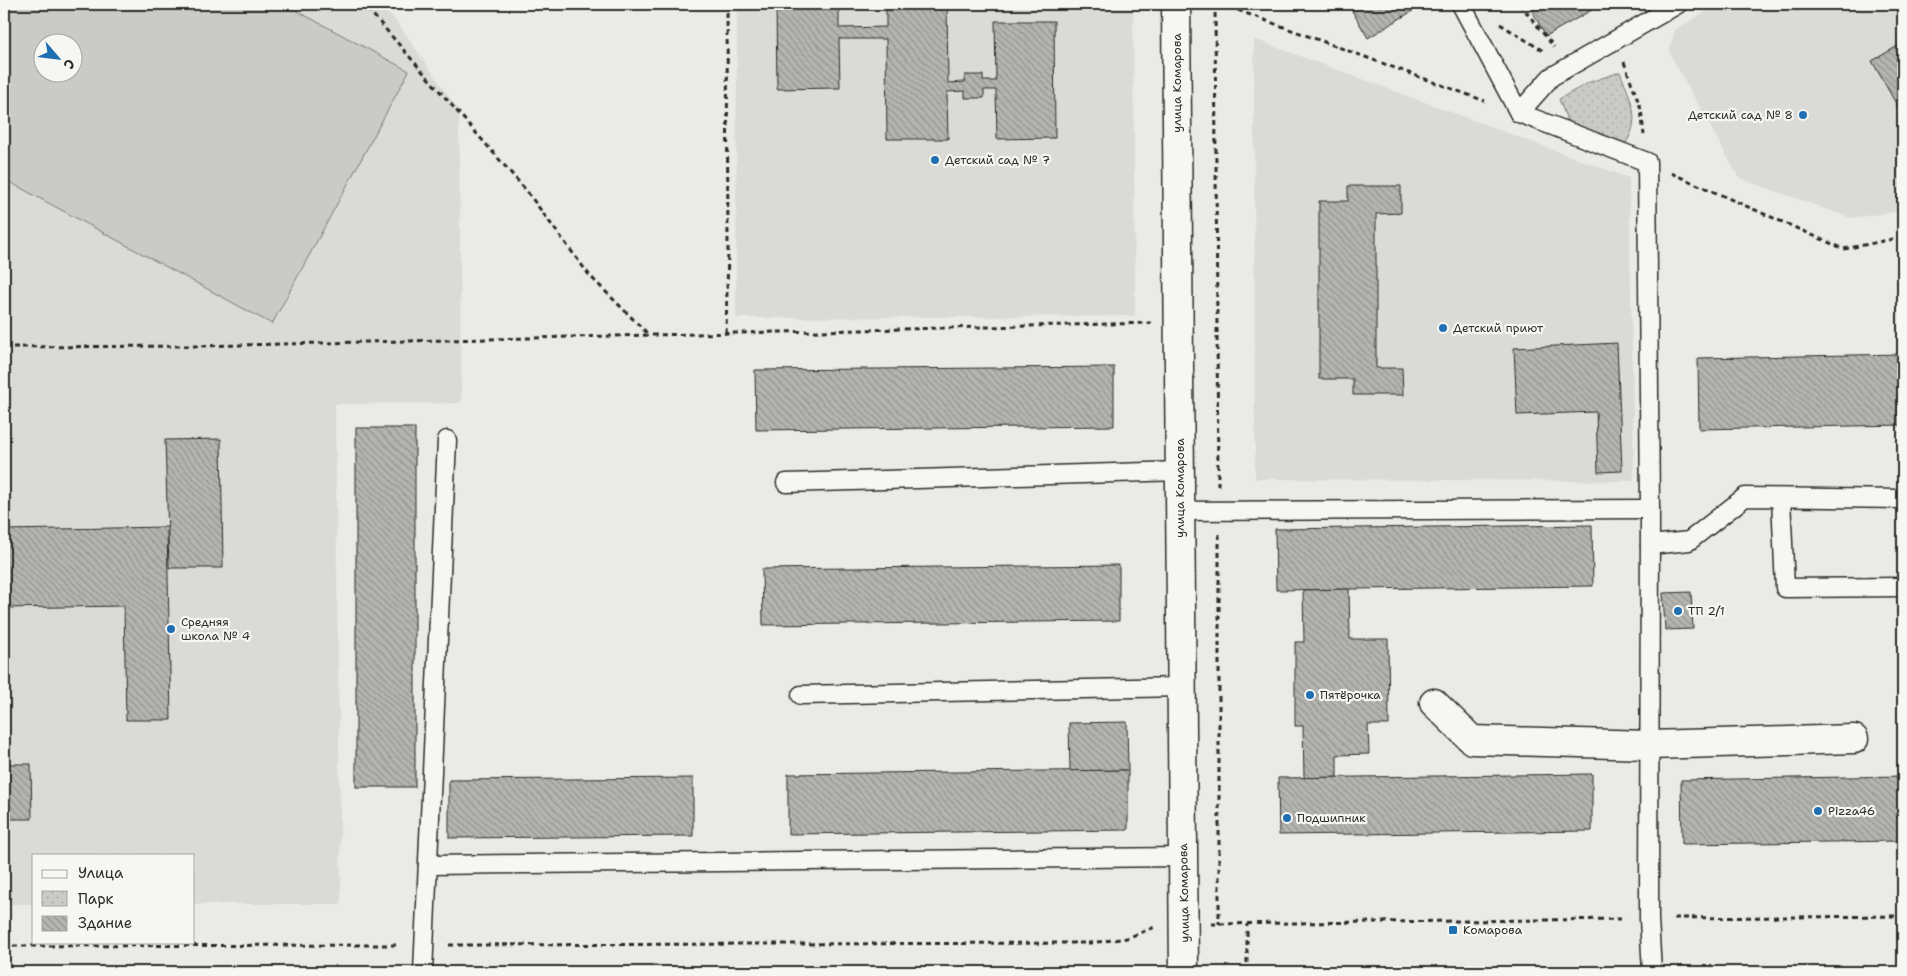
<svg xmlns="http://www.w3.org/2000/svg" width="1907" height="976" font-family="'Shantell Sans',sans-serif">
  <defs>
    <pattern id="park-dots" width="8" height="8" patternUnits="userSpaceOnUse" patternTransform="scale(1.25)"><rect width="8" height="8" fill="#cacac7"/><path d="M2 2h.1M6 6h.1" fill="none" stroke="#aeaeab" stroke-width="1.8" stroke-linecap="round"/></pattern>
    <pattern id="building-back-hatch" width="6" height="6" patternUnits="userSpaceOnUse" patternTransform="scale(1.25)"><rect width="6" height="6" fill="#b4b4b1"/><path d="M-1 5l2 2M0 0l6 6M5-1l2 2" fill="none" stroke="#939390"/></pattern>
  </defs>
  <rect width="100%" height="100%" fill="#eaeae6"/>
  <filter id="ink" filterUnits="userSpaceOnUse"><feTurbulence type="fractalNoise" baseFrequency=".02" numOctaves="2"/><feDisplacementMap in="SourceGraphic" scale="10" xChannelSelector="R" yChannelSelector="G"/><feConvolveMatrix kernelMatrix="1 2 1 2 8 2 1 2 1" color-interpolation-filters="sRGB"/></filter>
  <g filter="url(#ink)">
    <g fill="#dadad6" fill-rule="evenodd">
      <path d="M 4,4 L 376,4 L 394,18 L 459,111 L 461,403 L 335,404 L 341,904 L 194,904 L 194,855 L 34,855 L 34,904 L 4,904 ZM 42,42 L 72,42 L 72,72 L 42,72 Z"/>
      <path d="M 737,4 L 1133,4 L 1135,316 L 736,318 Z"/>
      <path d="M 1719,4 L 1903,4 L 1903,211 L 1851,218 L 1739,178 L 1669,52 L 1675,30 Z"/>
      <path d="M 1254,39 L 1629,178 L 1634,481 L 1255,479 Z"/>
    </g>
    <path fill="url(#park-dots)" stroke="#7a7a79" d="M 1620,72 C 1630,98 1642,118 1626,143 L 1568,123 L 1559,99 L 1590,82 Z"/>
    <path fill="#cacac7" stroke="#7a7a79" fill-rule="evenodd" d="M 4,4 L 284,4 L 409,71 L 272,324 L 4,179 ZM 42,42 L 72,42 L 72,72 L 42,72 Z"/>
    <g fill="url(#building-back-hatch)" stroke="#2b2b2b">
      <path d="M 776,4 L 839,4 L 839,28 L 886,27 L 886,4 L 947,4 L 948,83 L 965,82 L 965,75 L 983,75 L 983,81 L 996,81 L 995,21 L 1054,21 L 1055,138 L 997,139 L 996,90 L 984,90 L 984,98 L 965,98 L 965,91 L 947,92 L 948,139 L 887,139 L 886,39 L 839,39 L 840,88 L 777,89 Z"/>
      <path d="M 1348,4 L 1417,4 L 1419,7 L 1368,38 Z"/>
      <path d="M 1528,4 L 1602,4 L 1546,36 Z"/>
      <path d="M 1903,43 L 1903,116 L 1872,61 Z"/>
      <path d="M 1348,186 L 1401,186 L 1401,213 L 1376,214 L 1376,368 L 1402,368 L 1403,395 L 1353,395 L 1353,379 L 1319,379 L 1319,201 L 1348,201 Z"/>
      <path d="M 1617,343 L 1622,471 L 1598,472 L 1596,412 L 1517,415 L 1514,348 Z"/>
      <path d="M 1903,354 L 1903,425 L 1699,429 L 1698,358 Z"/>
      <path d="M 1114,367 L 1114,426 L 756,430 L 755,370 Z"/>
      <rect x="356" y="428" width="59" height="359"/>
      <path d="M 221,439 L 223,568 L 169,568 L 165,440 Z"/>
      <path d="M 1592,525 L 1593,586 L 1276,590 L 1275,529 Z"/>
      <path d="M 167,527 L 171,720 L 126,720 L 124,606 L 4,608 L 4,530 Z"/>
      <path d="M 1119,565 L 1119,621 L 763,625 L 762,569 Z"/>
      <path d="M 1349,589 L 1350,639 L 1388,639 L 1389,725 L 1368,725 L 1369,754 L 1337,755 L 1337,777 L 1304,778 L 1303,726 L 1295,726 L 1295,642 L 1304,642 L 1303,590 Z"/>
      <path d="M 1691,592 L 1693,629 L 1665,630 L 1663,593 Z"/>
      <path d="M 1127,722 L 1128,770 L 1070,771 L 1069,723 Z"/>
      <path d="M 4,764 L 31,764 L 32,819 L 4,819 Z"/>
      <path d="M 1128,770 L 1128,830 L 788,834 L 788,774 Z"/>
      <path d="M 1592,774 L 1592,831 L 1279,835 L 1278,778 Z"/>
      <path d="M 1903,776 L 1903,841 L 1682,844 L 1681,780 Z"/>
      <path d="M 693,778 L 693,836 L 449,838 L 449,780 Z"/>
    </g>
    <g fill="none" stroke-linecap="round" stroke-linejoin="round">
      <g stroke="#2b2b2b" stroke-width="21">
        <g id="service">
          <path d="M 1461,4 L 1519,113 L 1647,162 L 1650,509 L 1649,919 L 1652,972"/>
          <path d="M 1519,113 L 1551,77 L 1678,4"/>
          <path d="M 786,483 L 1180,471"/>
          <path d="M 1781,498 L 1785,588 L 1903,587"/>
          <path d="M 1180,511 L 1650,509"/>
          <path d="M 1650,545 L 1689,541 L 1745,497 L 1903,499"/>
          <path d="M 801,695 L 1182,687"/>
          <path d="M 428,865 L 1183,857"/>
          <path d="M 423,972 L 447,440"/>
        </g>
      </g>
      <g stroke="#2b2b2b" stroke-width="31">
        <g id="minor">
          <path d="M 1176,4 L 1184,972"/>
          <path d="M 1434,703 L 1472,740 L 1649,745 L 1854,739"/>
        </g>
      </g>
      <g stroke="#2b2b2b" stroke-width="3" stroke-dasharray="5 4" stroke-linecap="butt">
        <path d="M 360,4 L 367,8 L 525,189 L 590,276 L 649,335"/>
        <path d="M 1215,4 L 1218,488"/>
        <path d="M 1221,4 L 1485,101"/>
        <path d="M 1520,4 L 1554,47"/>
        <path d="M 1500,24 L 1545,52"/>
        <path d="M 1624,62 L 1641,109 L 1644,135"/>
        <path d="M 1671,173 L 1844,249 L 1903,237"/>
        <path d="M 726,333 L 728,250 L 727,4"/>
        <path d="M 4,347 L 199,346 L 1151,323"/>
        <path d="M 1219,534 L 1219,924"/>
        <path d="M 1674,918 L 1903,916"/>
        <path d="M 1211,924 L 1625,919"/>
        <path d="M 449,945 L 1090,943 L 1127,938 L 1155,927"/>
        <path d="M 4,946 L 400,945"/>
        <path d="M 1247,972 L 1247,924"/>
      </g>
      <use href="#service" stroke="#f6f6f2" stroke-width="18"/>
      <use href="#minor" stroke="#f6f6f2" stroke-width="28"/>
    </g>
  </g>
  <g fill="#1f6fb2" stroke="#f6f6f2" stroke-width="2">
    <circle cx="1803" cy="115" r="5"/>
    <circle cx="935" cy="160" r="5"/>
    <circle cx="1443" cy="328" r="5"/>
    <circle cx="1678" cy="611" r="5"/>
    <circle cx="171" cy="629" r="5"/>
    <circle cx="1310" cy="695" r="5"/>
    <circle cx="1818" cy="811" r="5"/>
    <circle cx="1287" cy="818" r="5"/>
    <rect x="1448" y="925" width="10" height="10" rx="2.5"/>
  </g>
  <g text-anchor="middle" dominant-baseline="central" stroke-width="4.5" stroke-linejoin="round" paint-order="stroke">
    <g font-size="12" fill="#2b2b2b" stroke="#f6f6f2">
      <text transform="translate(1177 83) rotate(-90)">улица Комарова</text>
      <text transform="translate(1180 488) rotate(-90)">улица Комарова</text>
      <text transform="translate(1184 893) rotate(-91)">улица Комарова</text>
    </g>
    <g font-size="12" fill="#2b2b2b" stroke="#f6f6f2" text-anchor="start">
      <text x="1793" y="115" text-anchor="end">Детский сад № 8</text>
      <text x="945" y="160">Детский сад № 7</text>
      <text x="1453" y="328">Детский приют</text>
      <text x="1688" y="611">ТП 2/1</text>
      <text x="181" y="622">Средняя<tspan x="181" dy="14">школа № 4</tspan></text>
      <text x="1320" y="695">Пятёрочка</text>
      <text x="1828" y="811">Pizza46</text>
      <text x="1297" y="818">Подшипник</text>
      <text x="1463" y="930">Комарова</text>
    </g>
  </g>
  <rect width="1907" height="976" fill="none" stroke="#f6f6f2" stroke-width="20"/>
  <rect x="10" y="10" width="1887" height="956" fill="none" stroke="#2b2b2b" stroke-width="2" filter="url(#ink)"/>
  <rect x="32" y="854" width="162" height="90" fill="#f6f6f2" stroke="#a5a5a2"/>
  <rect x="42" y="870" width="25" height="8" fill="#f6f6f2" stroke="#a5a5a2"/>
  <text x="78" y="878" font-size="15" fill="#2b2b2b">Улица</text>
  <rect x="42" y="891" width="25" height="15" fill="url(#park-dots)" stroke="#a5a5a2"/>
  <text x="78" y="904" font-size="15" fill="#2b2b2b">Парк</text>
  <rect x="42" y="916" width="25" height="15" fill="url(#building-back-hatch)" stroke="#a5a5a2"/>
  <text x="78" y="928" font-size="15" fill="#2b2b2b">Здание</text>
  <g transform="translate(58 58) rotate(118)"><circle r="24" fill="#f6f6f2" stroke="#a5a5a2"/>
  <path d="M0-4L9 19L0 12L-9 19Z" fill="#1f6fb2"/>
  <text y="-8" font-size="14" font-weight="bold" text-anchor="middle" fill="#2b2b2b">С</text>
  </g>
</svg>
